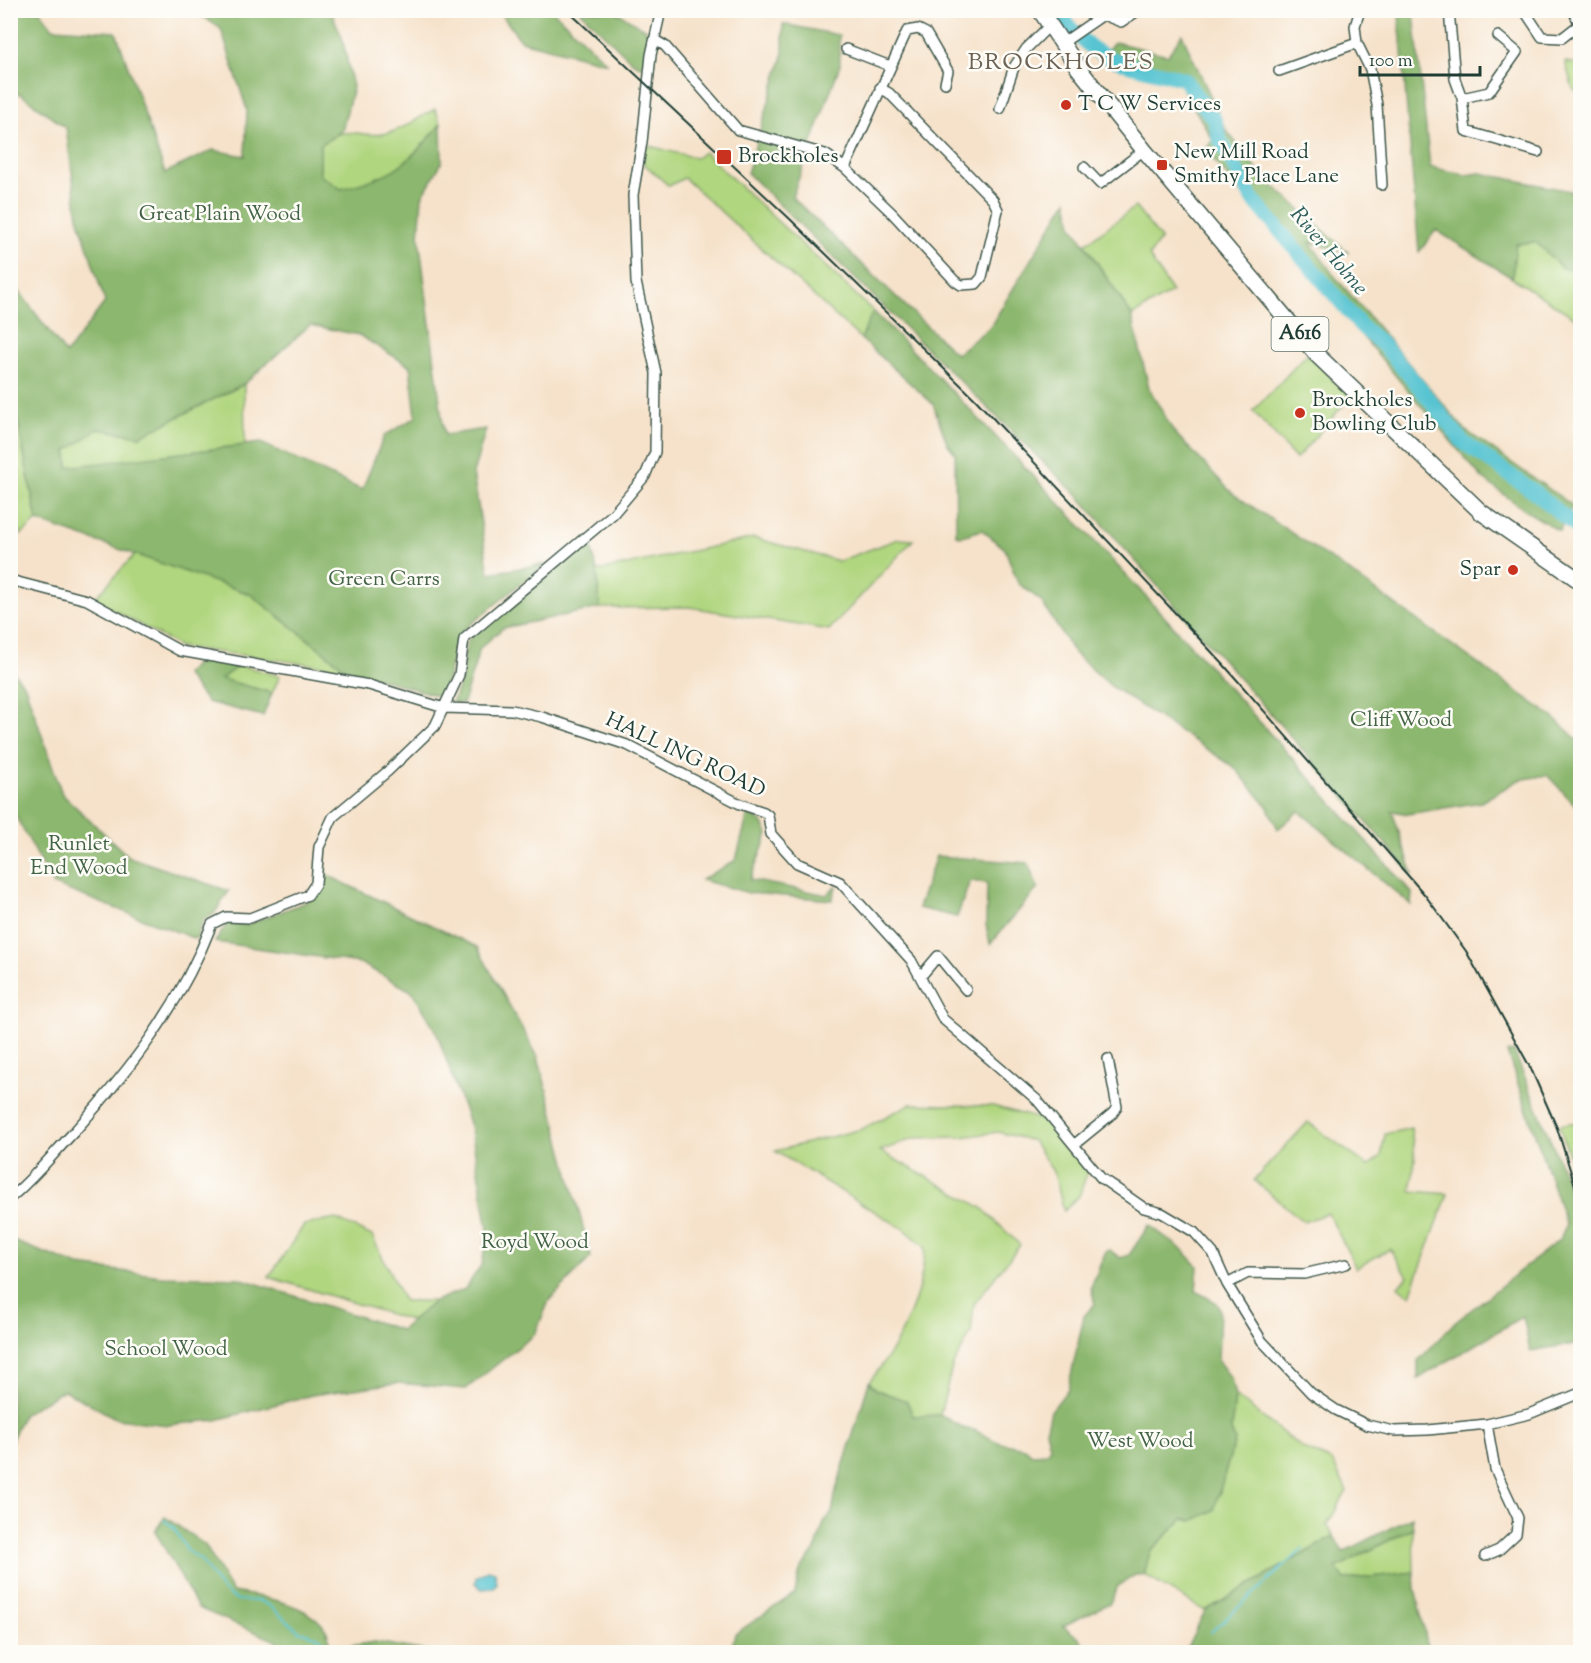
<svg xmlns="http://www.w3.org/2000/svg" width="1591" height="1663" viewBox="0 0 1591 1663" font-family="'Sorts Mill Goudy',serif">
<rect width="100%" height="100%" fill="#fdfcf7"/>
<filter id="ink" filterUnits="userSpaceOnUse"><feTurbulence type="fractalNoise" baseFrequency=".0167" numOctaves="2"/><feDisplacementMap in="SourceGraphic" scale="12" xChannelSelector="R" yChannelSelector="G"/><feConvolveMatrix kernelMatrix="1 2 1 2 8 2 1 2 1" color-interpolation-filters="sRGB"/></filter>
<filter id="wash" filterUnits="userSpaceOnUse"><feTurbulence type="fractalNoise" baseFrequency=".008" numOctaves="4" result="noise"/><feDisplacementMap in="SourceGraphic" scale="24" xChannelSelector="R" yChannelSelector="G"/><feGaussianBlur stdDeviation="1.35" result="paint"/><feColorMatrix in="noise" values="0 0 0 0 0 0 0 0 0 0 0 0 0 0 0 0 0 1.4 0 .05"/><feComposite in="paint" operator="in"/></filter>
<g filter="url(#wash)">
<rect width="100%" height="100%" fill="#f6e2ca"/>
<path fill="#b0d67f" stroke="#688a5a" stroke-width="1.5" d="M1565,62L1580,64V94L1573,89Z
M435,109L441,124C405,166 395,175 341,189L320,176V145C350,121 358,140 388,133C403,130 421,116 435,109Z
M646,145L696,158L704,152L873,311L861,339L684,178L669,186L643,163Z
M1135,207L1161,239L1149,256L1172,292L1132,316L1085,244Z
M1536,242L1562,268L1580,271V321L1512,278L1515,244Z
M1307,354L1351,396L1296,459L1253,411Z
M244,384L245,445L68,468L67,451L98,428L140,436Z
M10,385L37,521L21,535L11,511Z
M754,538L839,561L898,539L913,540L829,630L689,607L600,608L597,571Z
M136,553L250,594L346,669L180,647L94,599Z
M239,665L280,676L272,693L220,679Z
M910,1104L993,1106L1047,1121L1088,1171L1079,1196L1064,1211L1054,1173L1033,1141L998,1132L962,1137L915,1138L880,1151L981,1207L1020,1245L974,1304L971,1333L952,1367L940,1415C930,1415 921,1418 912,1416L906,1401L877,1390L869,1382C900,1345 923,1296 925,1247L907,1231L775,1151L862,1129Z
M1308,1122L1368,1166L1381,1156L1385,1134L1411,1128L1415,1158L1411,1191L1448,1194L1410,1295L1398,1286L1408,1277L1390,1249L1356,1268L1328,1213L1304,1222L1254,1180Z
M1576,1122L1580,1134V1189L1559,1125Z
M336,1219L372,1236L404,1301H435L412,1321L269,1277L304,1225Z
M1235,1396L1304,1449L1332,1461L1347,1491L1327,1525L1334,1536L1205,1611L1144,1575L1149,1552L1183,1519L1192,1521L1220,1494L1221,1483L1235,1440L1231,1430Z
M1413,1528L1414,1572L1345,1580L1335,1568Z"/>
<path fill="#8cb76e" stroke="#567a51" stroke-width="1.5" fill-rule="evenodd" d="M11,10L40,11L53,28L116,32L165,173L213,150L245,156L247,110L221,29L195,11H331L342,37L353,87L342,131L320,145V175L341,189C394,176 406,165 441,124L442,162L422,197L419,237L443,426L445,435L486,429L473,473L489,573L545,564L460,633L442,697L346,669L250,594L37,521L11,385V228L15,244L16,287L66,354L105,302L78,217L66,128L22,95L11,91ZM310,325L359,335L410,366L416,417L384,436L362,490L261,443L68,467L67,451L98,429L140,436L244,384Z
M499,11H553L607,63L521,41Z
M580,11H615L652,33L647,58L642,67L632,62Z
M1414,14L1430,167L1466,175L1480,173L1575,192L1580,173V271L1562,268L1536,242L1516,244L1512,278L1436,230L1419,252L1399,16Z
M783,24L839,35L840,65L792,197L956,354L990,327L1067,200L1072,225L1132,316L1149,388L1174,432L1232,493L1344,568L1553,717L1580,742V810L1547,775L1519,780L1481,802L1408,814L1392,811L1413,875L1078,496L747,173L783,56Z
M1182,34L1226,130L1261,175L1349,253L1310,242L1332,273L1465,430L1573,506L1559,531L1526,511L1482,478L1205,150L1213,140L1179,82L1103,54L1115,42L1168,55Z
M873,311C1060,498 1237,695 1412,893L1411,905L1299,811L1278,829L1267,806L1234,767L1112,687L1074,653L1041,601L1018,583L1005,549L982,530L962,536L956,535L955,453L947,443L933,404L861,339Z
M1580,539V568L1573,564L1575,542Z
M590,541L597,571L600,608L503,628L480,648L463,703H452L461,680L467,641Z
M202,659L239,665L221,679L272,693L263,716L207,702L185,674Z
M10,668L25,686L62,794L129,857L229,891L214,914L203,920L196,939L54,885L11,808Z
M748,814L762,822L768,834L750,880L827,895L837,884L832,900L749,893L701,880L736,860Z
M936,856L1028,863L1038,888L990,944L986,925L987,883L970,881L957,917L918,908Z
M325,874L477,947L538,1057L591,1257L549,1301L535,1334L466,1389L397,1383L312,1395L216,1420L168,1425L117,1419L64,1390L23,1414L11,1442V1240L79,1266L162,1276L239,1278L401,1330L435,1301L465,1289L482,1264L488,1230L471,1129L436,1031L413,992L360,963L215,942L228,922L246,925L306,902L315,893Z
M1514,1051L1567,1181L1580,1233V1343L1530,1351L1523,1316L1418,1379V1361L1452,1325L1560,1239L1566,1225L1507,1052Z
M1149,1225L1183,1250L1198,1266L1196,1291L1217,1303L1220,1309L1218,1361L1231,1378L1235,1396L1231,1430L1235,1440L1214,1510L1192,1521L1183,1519L1150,1552L1144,1575H1135L1118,1586L1110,1603L1063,1626L1080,1639L1087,1652H723L732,1645L735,1634L795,1593L800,1571L816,1548L824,1522L832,1513L836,1490L869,1382L877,1390L907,1401L913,1416L940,1415L966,1429L974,1430L1000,1443L1025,1448L1032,1454L1047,1453L1050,1446L1046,1431L1051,1411L1068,1389L1084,1316L1095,1304L1091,1287L1106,1251L1110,1250L1120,1258L1129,1255Z
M165,1517L205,1545L232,1592C264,1597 333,1606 330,1649L375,1642L432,1652H278L276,1641L198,1608L155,1531Z
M1412,1517L1413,1528L1336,1568L1345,1580L1414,1572L1415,1588L1429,1652H1185L1205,1611L1334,1536L1343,1552Z"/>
<path fill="#59c4d2" stroke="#3c8083" stroke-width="1.5" d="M488,1570L495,1572L497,1583L493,1588L482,1589L475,1583L476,1577Z"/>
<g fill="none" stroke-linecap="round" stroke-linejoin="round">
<path stroke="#59c4d2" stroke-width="2" d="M164,1520L174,1528L187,1550L201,1560L220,1588L230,1596L238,1600L260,1601L270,1606L299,1631L319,1637C328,1653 364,1646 381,1652
M1211,1632L1304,1548"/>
<path stroke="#59c4d2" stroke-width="15" d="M1057,10C1095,66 1125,62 1184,79L1215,121L1220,140L1251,197L1361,326L1383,345L1415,382L1463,442L1537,494L1580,530"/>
</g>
</g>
<g filter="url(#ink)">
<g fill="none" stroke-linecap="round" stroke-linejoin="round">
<g stroke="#3f564a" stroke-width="12">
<path id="street" d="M1360,10L1355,26L1357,43L1370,69L1377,105L1382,185
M1449,10L1455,79L1462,98L1466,131L1538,152
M1524,10L1542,37L1562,38L1580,24
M655,40L665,46L738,130L825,154L845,168L892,213L955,281L961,285L976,284L982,277L998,210L993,200L889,93L880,88
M1061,44L1103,15L1121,22L1139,10
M846,49L890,66
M1279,71L1357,43
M1462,98L1489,92L1517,52L1498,36
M1000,109L1014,67L1026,49L1049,26
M1084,167L1100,184L1144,150
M845,168L907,31L918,29L926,33L948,71L945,83
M10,580L87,600L180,651L369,685L444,708L512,710L542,717L627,745L740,804L764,812L768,815L771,834L797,863L840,882L911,960L943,1019L1037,1100L1101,1178L1144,1208L1162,1213L1194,1232L1213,1253L1227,1284L1262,1341L1311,1393L1336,1410L1367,1425L1394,1431L1428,1430L1487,1424L1529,1414L1580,1393
M921,976L938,956L966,990
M1075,1144L1113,1113L1117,1107L1108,1059
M10,1198C34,1178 53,1154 74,1132C132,1067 180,1006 212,924L226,917L250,918L308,895L316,883L319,847L333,817L388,771L435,726L459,675L464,639L613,514L645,476L655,452L656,373L636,282L633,195L642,142L651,55L661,10
M1227,1284L1248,1273L1304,1274L1346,1264
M1485,1556L1499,1550L1516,1534L1518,1518L1495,1469L1487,1424"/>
</g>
<g stroke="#3f564a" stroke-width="18">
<path id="primary" d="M1040,10L1079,69L1144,150L1317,355L1481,512L1580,581
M1576,10L1580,18"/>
</g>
<use href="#street" stroke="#fff" stroke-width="9"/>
<use href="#primary" stroke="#fff" stroke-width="15"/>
<path stroke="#1f3d34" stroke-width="2" d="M567,10L790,219L974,398L1223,664L1425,895L1466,951L1531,1069L1557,1128L1580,1201"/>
</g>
</g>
<g fill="#c8321e" stroke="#fdfcf7" stroke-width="2">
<circle cx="1066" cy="105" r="6"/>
<rect x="716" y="149" width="16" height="16" rx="3"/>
<rect x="1156" y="159" width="12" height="12" rx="3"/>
<circle cx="1300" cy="413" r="6"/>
<circle cx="1513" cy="570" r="6"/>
</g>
<g text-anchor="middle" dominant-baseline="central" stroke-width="5" stroke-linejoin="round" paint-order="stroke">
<rect fill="#fdfcf7" stroke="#62766e" stroke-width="1.5" x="1271.5" y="317" width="57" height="34" rx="4.5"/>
<g font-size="20" font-weight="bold" fill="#1f3d34">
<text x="1300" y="334">A616</text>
</g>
<g font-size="21" fill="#1f3d34" stroke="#fdfcf7" text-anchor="start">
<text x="1078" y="105">T C W Services</text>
<text x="1174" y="153">New Mill Road<tspan x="1174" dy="24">Smithy Place Lane</tspan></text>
<text x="738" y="157">Brockholes</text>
<text x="1312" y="401">Brockholes<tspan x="1312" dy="24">Bowling Club</tspan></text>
<text x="1501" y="570" text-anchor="end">Spar</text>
</g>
<g font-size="21" fill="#436347" stroke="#fdfcf7">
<text x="220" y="215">Great Plain Wood</text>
<text x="384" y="580">Green Carrs</text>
<text x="1401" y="721">Cliff Wood</text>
<text x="79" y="845">Runlet<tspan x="79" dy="24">End Wood</tspan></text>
<text x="535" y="1243">Royd Wood</text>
<text x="166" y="1350">School Wood</text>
<text x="1140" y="1442">West Wood</text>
</g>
<g font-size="21" fill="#1f3d34" stroke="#fdfcf7">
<text transform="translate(685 756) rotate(25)">HALL ING ROAD</text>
</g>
<g font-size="22" font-style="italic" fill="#2e5f5c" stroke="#fdfcf7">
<text transform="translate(1328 252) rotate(50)">River Holme</text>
</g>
<g font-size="24" letter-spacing="1.5" fill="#6d6355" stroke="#fdfcf7">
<text x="1061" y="63">BROCKHOLES</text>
</g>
</g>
<rect width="1591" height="1663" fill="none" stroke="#fdfcf7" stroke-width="36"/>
<path d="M1360 66v9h120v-9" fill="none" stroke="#1f3d34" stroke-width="3"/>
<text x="1369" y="66" font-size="18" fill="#1f3d34" stroke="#fdfcf7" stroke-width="4.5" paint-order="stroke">100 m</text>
</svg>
